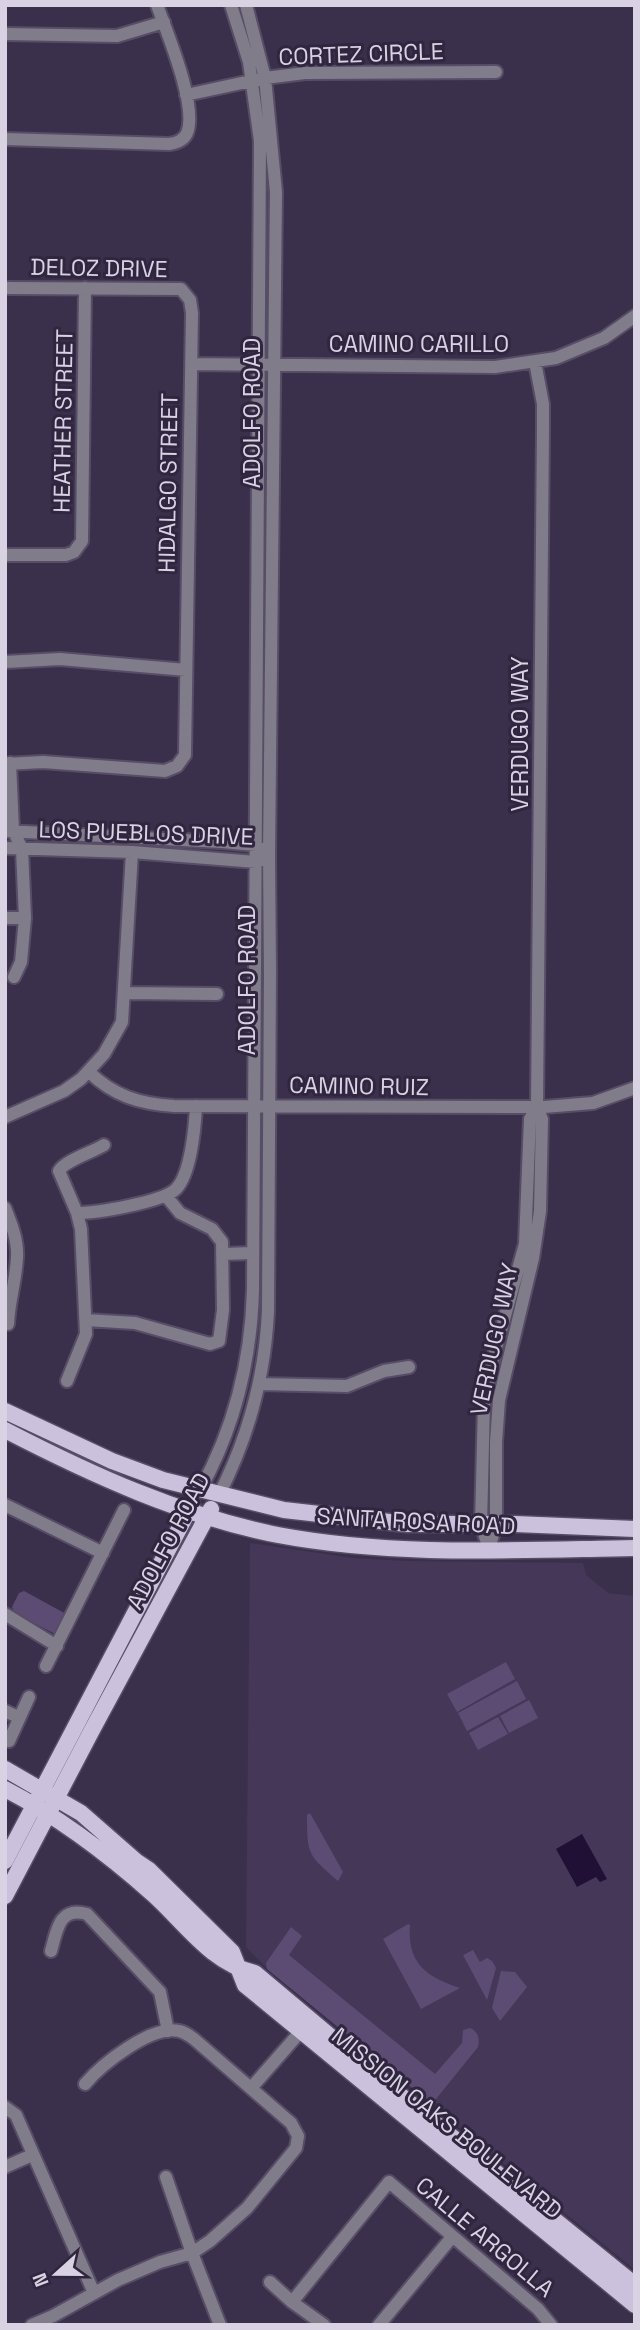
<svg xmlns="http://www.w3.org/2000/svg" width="640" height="2330" viewBox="0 0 640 2330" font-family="'Space Grotesk',sans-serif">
<rect width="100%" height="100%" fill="#3b304b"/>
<path fill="#443758" d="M250,1543L352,1558L406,1561L583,1563L586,1575L608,1593L635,1596V2270L439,2111L267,1968L246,1947Z"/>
<path fill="#5c4c74" d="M24,1591L68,1615L57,1635L15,1613L12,1607L19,1593Z
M506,1662L515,1679L457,1712L447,1694Z
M517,1681L526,1699L467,1731L458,1713Z
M529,1700L538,1718L509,1733L500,1716Z
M498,1717L508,1734L478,1750L469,1733Z
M310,1813L343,1872L338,1881C308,1855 307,1855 307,1815Z
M408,1924L410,1925C407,1963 426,1977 460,1988L421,2009L383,1939Z
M291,1927L302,1936L289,1955L435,2074L462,2043L463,2030L470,2028C478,2031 480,2039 478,2047L432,2104L267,1969L266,1963Z
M473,1950L480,1962L487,1958L492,1961L496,1968L487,2000L463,1955Z
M501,1971L515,1972L527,1987L500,2021L492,2008Z"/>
<path fill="#211036" d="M582,1834L607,1879L600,1882L596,1877L577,1887L556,1849Z"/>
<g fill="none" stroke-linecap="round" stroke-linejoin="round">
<g stroke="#574d66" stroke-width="16">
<path id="minor" d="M5,34L117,36L164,22
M186,95L265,78L305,73L496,72
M5,139L169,144C177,143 184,140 187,133C198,106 167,33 157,5
M5,288L181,289L190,300L192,313L185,755L177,766L165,771L43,762L5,764
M191,364L495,367L556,358L604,338L635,316
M5,555H66L74,552L82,541L85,288
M5,662L60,659L186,670
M10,763L13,830L22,849L25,918L21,962L14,977
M5,831L222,842L256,845L262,850
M5,848L132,852L256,862L262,859
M5,918H25
M125,993L217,994
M89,1072C114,1096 140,1104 174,1106L544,1107L593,1103L635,1088
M5,1117L64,1091L81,1079L104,1054L122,1022L132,852
M5,1208C11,1223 18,1240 17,1257C16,1280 9,1301 8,1324
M77,1213C97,1213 163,1202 176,1189C191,1174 195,1126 196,1106
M223,1254L252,1253
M86,1320L135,1323L210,1344L219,1341L223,1310L222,1242L212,1229L180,1213L166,1196
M67,1381L86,1334L81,1229L77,1213L59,1171C64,1161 93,1152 104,1145
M260,1384L347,1386L384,1371L409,1367
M200,1490C235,1427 251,1362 253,1290L260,141L249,62L231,5
M219,1495C249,1436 265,1377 268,1311L270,972L269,856L276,192L265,78L246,5
M5,1505L103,1553
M489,1549L496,1524V1442L499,1400L533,1258L540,1211L542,1119L537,1107L543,428V404L535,362
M489,1549L481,1524L484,1404L491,1366L525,1244L530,1119L537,1107
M5,1614L57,1646
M46,1666L124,1510
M5,1711L18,1717
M9,1741L29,1697
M51,1951C57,1930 59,1906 87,1914L160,1992L168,2031
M252,2087L301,2031
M5,2107L16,2115L94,2293
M5,2167L32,2155
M166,2177L192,2253L220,2325
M270,2282L292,2302L324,2325
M292,2302L389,2182L538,2309L551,2325
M32,2325L53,2316L118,2280L160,2262L192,2253L210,2241L247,2208L296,2148L298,2136L291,2123L194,2039C190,2036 185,2032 179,2031C151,2025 102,2064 85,2084
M379,2325L452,2237"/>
</g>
<g stroke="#574d66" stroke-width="19">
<path id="major" d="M5,1411L112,1461L163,1480L284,1510L407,1524H515L635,1529
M5,1430C92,1475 182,1516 278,1535C395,1557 516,1550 635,1548
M5,1769L81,1813L137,1862L149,1870L232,1952L245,1985L635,2305
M5,1789C59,1817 109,1855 154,1895C185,1923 212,1964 255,1973L394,2090L635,2285
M5,1861L192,1504
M5,1896L92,1730L211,1509"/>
</g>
<use href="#minor" stroke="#817c8a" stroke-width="12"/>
<use href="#major" stroke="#ccc1dd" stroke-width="16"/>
</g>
<g text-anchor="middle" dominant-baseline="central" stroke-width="6" stroke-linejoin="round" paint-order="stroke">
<g font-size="23" fill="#d8d2e3" stroke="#302640">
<text transform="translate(361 54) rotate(-2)">CORTEZ CIRCLE</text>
<text transform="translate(99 268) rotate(1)">DELOZ DRIVE</text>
<text x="419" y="344">CAMINO CARILLO</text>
<text transform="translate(252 413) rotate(-90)">ADOLFO ROAD</text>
<text transform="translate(63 421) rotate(-89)">HEATHER STREET</text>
<text transform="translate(168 483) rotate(-89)">HIDALGO STREET</text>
<text transform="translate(520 734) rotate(-90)">VERDUGO WAY</text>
<text transform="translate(146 833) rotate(2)">LOS PUEBLOS DRIVE</text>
<text transform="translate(247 980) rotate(-90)">ADOLFO ROAD</text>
<text transform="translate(359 1086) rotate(1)">CAMINO RUIZ</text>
<text transform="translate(494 1339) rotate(-78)">VERDUGO WAY</text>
<text transform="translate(416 1521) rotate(3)">SANTA ROSA ROAD</text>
<text transform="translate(168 1541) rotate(-62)">ADOLFO ROAD</text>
<text transform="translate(447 2123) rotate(39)">MISSION OAKS BOULEVARD</text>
<text transform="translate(485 2237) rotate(40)">CALLE ARGOLLA</text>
</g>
</g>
<rect width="640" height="2330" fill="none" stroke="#d8d2e3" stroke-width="14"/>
<g transform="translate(56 2274) rotate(249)" stroke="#302640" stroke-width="5" paint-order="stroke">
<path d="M0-5L12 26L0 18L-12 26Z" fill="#d8d2e3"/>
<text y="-10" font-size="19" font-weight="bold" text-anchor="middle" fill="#d8d2e3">N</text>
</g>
</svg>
